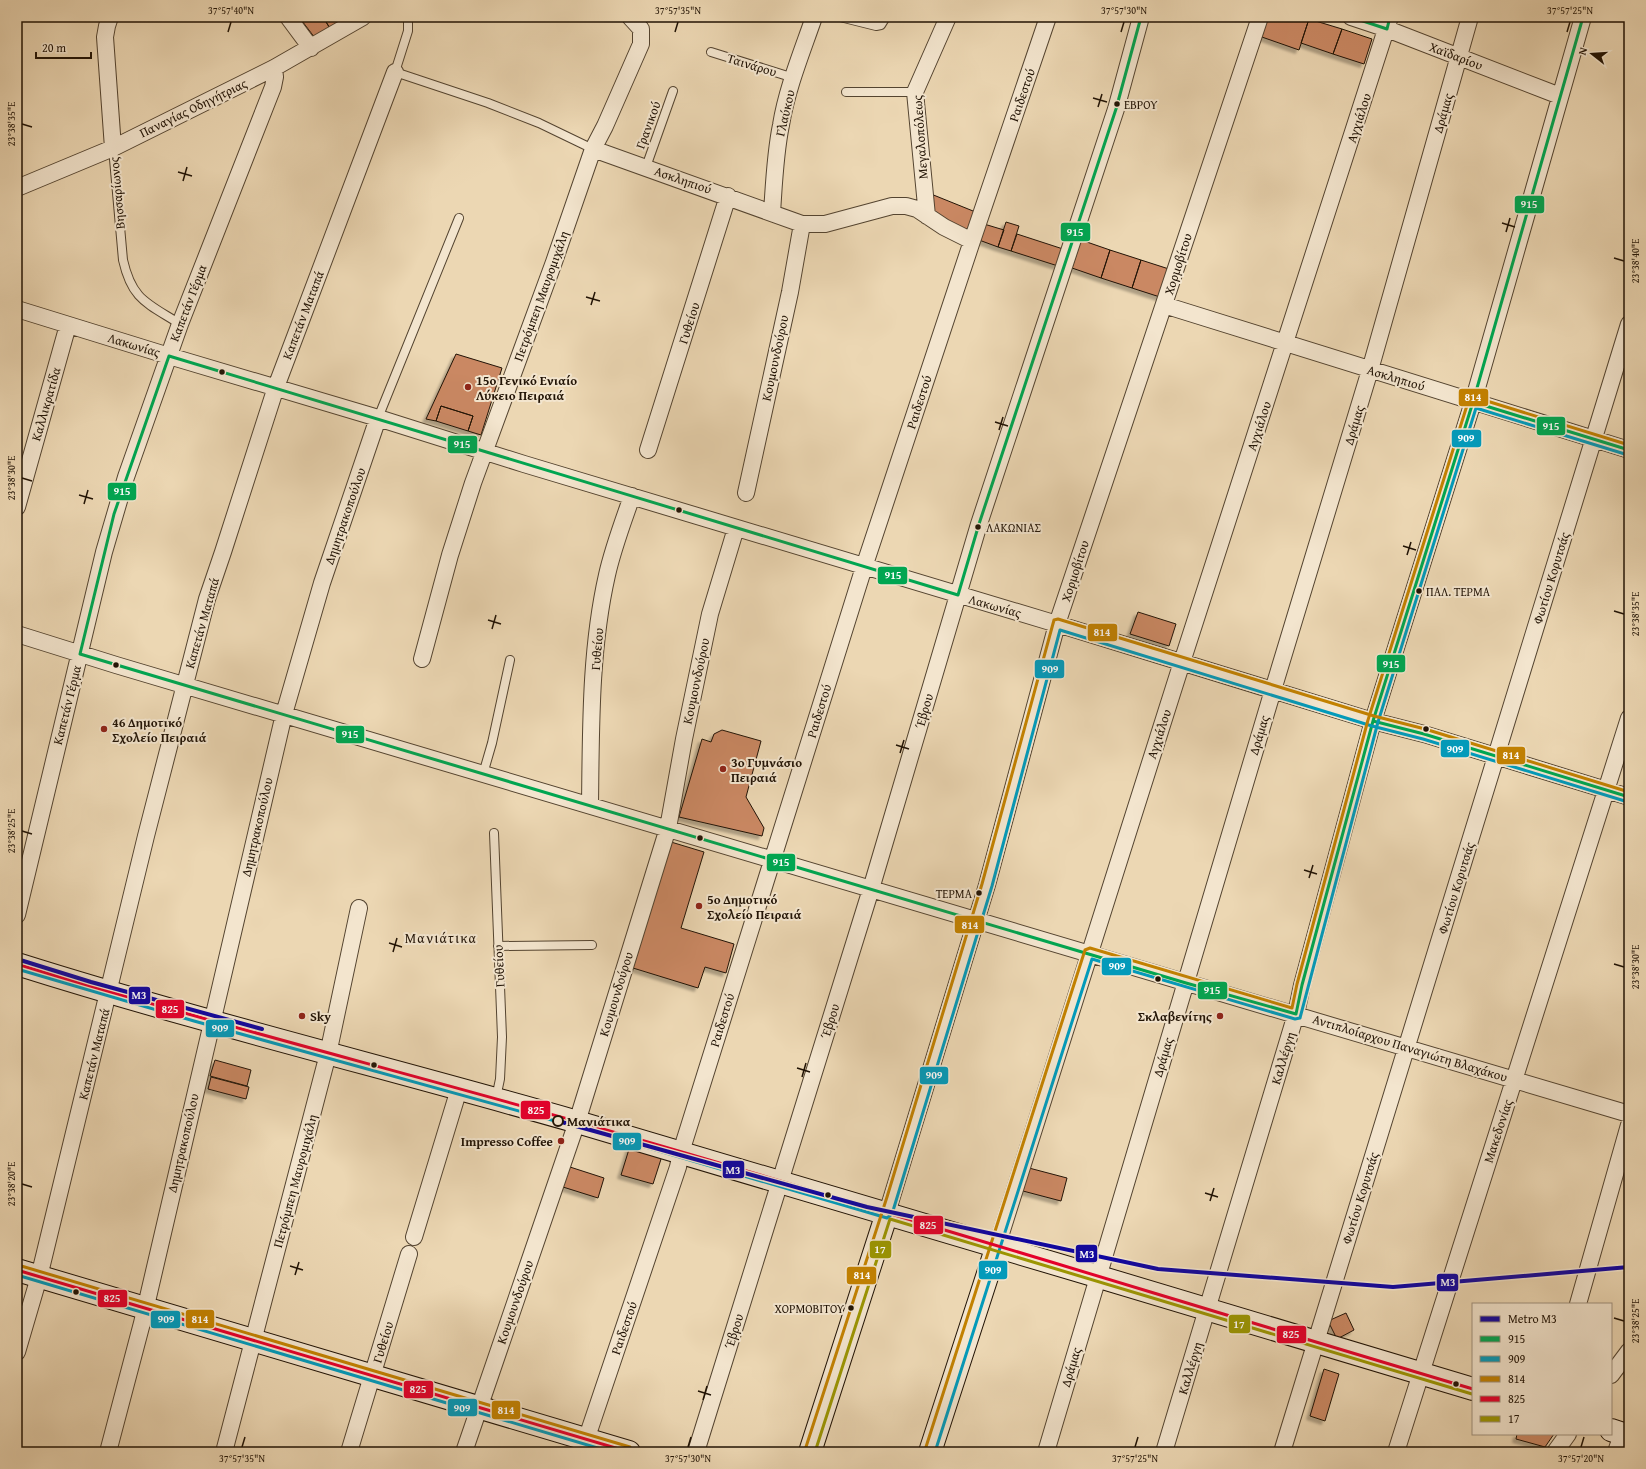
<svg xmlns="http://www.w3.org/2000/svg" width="1646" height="1469" viewBox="0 0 1646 1469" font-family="'Gentium Book Plus',serif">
<defs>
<filter id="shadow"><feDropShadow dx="-3.5" dy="3.5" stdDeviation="1" flood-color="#0004"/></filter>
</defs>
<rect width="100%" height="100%" fill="#ecd7b3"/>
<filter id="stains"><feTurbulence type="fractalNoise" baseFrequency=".005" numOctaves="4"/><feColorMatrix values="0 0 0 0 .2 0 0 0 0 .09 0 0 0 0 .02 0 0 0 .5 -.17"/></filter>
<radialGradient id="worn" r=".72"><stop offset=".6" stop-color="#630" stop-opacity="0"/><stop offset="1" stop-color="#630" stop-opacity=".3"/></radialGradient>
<path fill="#ca8864" stroke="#211305" filter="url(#shadow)" d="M299,17H323L331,30L315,38Z
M323,17H352L331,30Z
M1265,17H1303L1309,19L1299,50L1259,36Z
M1309,19L1342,29L1333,54L1301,43Z
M1342,29L1372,39L1364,64L1333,54Z
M931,194L978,213L970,234L934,216Z
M1006,222L1019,226L1011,251L998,247Z
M984,224L1004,230L998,247L979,240Z
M1017,234L1063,249L1058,266L1011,251Z
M1081,240L1110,250L1101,278L1072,268Z
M1110,250L1141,260L1132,288L1101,278Z
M1141,260L1172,270L1163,298L1132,288Z
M456,354L502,368L481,435L468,431L473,416L441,406L436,421L426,419Z
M441,406L473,416L468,431L436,421Z
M1138,612L1176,624L1169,646L1130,634Z
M722,730L761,741L746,797L764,828L762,836L679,817L702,739L711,742L714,734Z
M671,842L704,852L681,928L734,944L726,973L705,967L698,988L633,968Z
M215,1060L251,1070L247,1086L210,1076Z
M211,1077L249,1087L246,1099L208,1089Z
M630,1146L662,1156L653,1184L621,1175Z
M570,1167L604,1178L598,1198L563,1187Z
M1029,1168L1067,1178L1061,1201L1023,1191Z
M1346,1313L1354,1330L1337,1339L1328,1321Z
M1324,1369L1339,1374L1325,1421L1310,1416Z
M1517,1434H1554L1545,1447L1516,1439Z"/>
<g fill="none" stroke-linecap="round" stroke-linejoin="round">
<g stroke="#544430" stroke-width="10">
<path id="lane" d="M408,17V31L395,72L488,103L539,123L593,149
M840,17L876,26L881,25L886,17
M711,52L794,78
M846,92H915
M113,148L123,260C132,300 147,303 180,324
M646,167L673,91
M378,418L459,218
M483,774L492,743L510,660
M494,833L502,1037L500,1079L496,1098
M498,946L592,945"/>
</g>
<g stroke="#544430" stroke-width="18">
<path id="street" d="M110,17L107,26L105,37L113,148
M288,17L311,48
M1351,17L1387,29L1560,96
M593,149L802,224H825L892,206H906L917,209L944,227L972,241
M17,188L113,148L274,68L363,17
M772,213C774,184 775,154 781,125C787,88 802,52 814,17
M927,216L915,92L948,17
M1164,305L1629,450
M17,309L169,356L378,418L524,464L1057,624L1373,721L1424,734L1629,797
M648,450L728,196
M746,493L790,292L802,224
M17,507L68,325
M17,634L116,665L1629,1114
M422,659L450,555L473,483L554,262L593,149L605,126L641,44V29L630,17
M590,805C591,728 590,650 607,575C613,548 623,522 632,496
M17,915L104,552L126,477L180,324L273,87L275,77L274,68
M887,1213L987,885L1057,624L1260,17
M414,1237L459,1089
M997,1246L1182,662L1390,17
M1578,1304L1629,1125
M17,1352L39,1277L146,836L207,599L223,552L276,387L395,72
M1611,1375L1629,1351
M108,1452L142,1323L284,714L322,583L378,418
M224,1452L328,1054L359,908
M349,1452L409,1254
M464,1452L577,1122L668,828L684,739L710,614L736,528
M582,1452L678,1167L681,1152L864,567L972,241L1048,17
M696,1452L871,889L979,524L1116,109L1141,17
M1046,1452L1273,690L1370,370L1470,17
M1164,1452L1296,1014L1302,985L1373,721L1473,402L1583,17
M1282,1452L1629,324
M1396,1452L1629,718
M1555,1452L1568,1434
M1616,1452L1622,1434"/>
</g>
<g stroke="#211305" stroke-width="24">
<path id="secondary" d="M17,964C201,1022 389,1068 574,1121C875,1208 1173,1300 1473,1389
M17,1270L629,1452
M1611,1430L1629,1436
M810,1452L887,1213
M930,1452L997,1246"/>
</g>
<use href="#lane" stroke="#f3e5ce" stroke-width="8"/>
<use href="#street" stroke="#f3e5ce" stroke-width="16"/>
<use href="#secondary" stroke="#f3e5ce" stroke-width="22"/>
<g stroke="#f3e5ce" stroke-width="6">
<path id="bus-1" d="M1141,17L1116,109L979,524L958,595C695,516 432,434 169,356L114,514L80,654L1186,983L1296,1014L1302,985L1373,721L1473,402L1583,17
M1351,17L1387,29L1390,17
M1473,402L1629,450
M1373,721L1424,734L1629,797"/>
</g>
<g stroke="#f3e5ce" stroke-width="6">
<path id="bus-2" d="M17,969L194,1021L591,1131L887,1218L892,1214L992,886L1060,630L1372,726L1423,739L1628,802
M17,1275L611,1452
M935,1452L1092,959L1295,1019L1300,1018L1378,722L1476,408L1628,455"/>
</g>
<g stroke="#f3e5ce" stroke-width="6">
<path id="bus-3" d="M18,1265L630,1447
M805,1450L887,1197L982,884L1054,620L1058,619L1374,716L1425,729L1629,792
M925,1450L1085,950L1090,948L1292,1008L1297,984L1368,720L1469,399L1474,397L1629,445"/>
</g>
<g stroke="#f3e5ce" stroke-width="6">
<path id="bus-4" d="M17,964C202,1021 389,1068 575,1121C875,1207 1174,1300 1473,1389
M17,1270L629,1452"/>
</g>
<g stroke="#f3e5ce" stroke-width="6">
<path id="bus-5" d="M815,1452L890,1219L1472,1394"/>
</g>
<use href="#bus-1" stroke="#00a651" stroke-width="3"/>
<use href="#bus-2" stroke="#039aba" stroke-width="3"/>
<use href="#bus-3" stroke="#c28101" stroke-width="3"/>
<use href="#bus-4" stroke="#e4002b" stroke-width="3"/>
<use href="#bus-5" stroke="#9b9502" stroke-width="3"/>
<g stroke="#f3e5ce" stroke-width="7">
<path id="metro-1" d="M17,959L91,982L262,1029
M558,1121L867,1207L1158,1269L1393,1287L1629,1267"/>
</g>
<use href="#metro-1" stroke="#10069f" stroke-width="4"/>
</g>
<path fill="none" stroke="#211305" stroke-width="1.5" d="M228,32L231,22M675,32L678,22M1121,32L1124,22M1567,32L1570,22M1093,98L1107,102M1098,107L1102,94M22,124L32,127M178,172L192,176M183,181L187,167M1502,223L1515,227M1506,232L1510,218M1614,258L1624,261M586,297L600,301M591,305L595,292M995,422L1008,426M999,430L1003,417M22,478L32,481M79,495L93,499M84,504L88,490M1403,546L1416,550M1407,555L1411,542M1614,611L1624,614M488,620L501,624M492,629L496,615M896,745L909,749M900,753L904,740M22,831L32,834M1304,870L1317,874M1309,878L1313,865M389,943L402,947M393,952L397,938M1614,964L1624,967M797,1068L810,1072M802,1077L806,1063M22,1184L32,1187M1205,1193L1218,1197M1210,1201L1214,1188M290,1266L303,1270M295,1275L299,1262M1614,1318L1624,1321M698,1391L711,1395M703,1400L707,1386M242,1447L245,1437M688,1447L691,1437M1135,1447L1138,1437M1581,1447L1584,1437"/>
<g fill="#211305" stroke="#f3e5ce" stroke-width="1.5">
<circle cx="1117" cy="104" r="3.5"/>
<circle cx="222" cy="372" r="3.5"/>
<circle cx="679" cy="510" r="3.5"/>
<circle cx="978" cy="527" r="3.5"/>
<circle cx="1419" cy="591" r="3.5"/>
<circle cx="116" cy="665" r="3.5"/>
<circle cx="1426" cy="729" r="3.5"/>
<circle cx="700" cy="838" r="3.5"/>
<circle cx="979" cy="893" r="3.5"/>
<circle cx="1158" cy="979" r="3.5"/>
<circle cx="374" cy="1065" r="3.5"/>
<circle cx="828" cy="1195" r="3.5"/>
<circle cx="76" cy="1292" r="3.5"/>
<circle cx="851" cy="1308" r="3.5"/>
<circle cx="1456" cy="1384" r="3.5"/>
</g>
<g fill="#8f2418" stroke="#f3e5ce" stroke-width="1.5">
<circle cx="468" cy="387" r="4"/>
<circle cx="104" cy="729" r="4"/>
<circle cx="723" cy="769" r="4"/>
<circle cx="699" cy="906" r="4"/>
<circle cx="302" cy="1016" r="4"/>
<circle cx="1220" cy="1016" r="4"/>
<circle cx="561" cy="1141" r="4"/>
</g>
<circle fill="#f3e5ce" stroke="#211305" stroke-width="2" cx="558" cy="1121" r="5"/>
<g text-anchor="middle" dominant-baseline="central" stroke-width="4" stroke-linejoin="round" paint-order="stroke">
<g font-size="12" fill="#211305" stroke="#f3e5ce" text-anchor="start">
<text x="1124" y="104">ΕΒΡΟΥ</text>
<text x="986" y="527">ΛΑΚΩΝΙΑΣ</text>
<text x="1426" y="591">ΠΑΛ. ΤΕΡΜΑ</text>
<text x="972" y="893" text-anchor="end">ΤΕΡΜΑ</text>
<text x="844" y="1308" text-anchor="end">ΧΟΡΜΟΒΙΤΟΥ</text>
</g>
<g font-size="13" fill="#211305" stroke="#f3e5ce">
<text transform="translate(1456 56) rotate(21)">Χαϊδαρίου</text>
<text transform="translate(752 65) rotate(17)">Ταινάρου</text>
<text transform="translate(1022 95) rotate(-71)">Ραιδεστού</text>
<text transform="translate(193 108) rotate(-26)">Παναγίας Οδηγήτριας</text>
<text transform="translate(785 113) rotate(-77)">Γλαύκου</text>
<text transform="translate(1443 113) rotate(-74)">Δράμας</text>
<text transform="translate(1359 118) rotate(-72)">Αγχιάλου</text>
<text transform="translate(648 125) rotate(-70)">Γρανικού</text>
<text transform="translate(920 137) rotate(-94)">Μεγαλοπόλεως</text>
<text transform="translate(683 180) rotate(19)">Ασκληπιού</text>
<text transform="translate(117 193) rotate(-95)">Βησσαρίωνος</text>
<text transform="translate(1178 264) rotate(-72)">Χορμοβίτου</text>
<text transform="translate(541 296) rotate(-70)">Πετρόμπεη Μαυρομιχάλη</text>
<text transform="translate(188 303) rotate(-69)">Καπετάν Γέρμα</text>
<text transform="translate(303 315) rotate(-69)">Καπετάν Ματαπά</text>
<text transform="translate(689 323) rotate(-72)">Γυθείου</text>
<text transform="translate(134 345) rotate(17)">Λακωνίας</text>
<text transform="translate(775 358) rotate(-78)">Κουμουνδούρου</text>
<text transform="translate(1396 378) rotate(17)">Ασκληπιού</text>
<text transform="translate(919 402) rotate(-72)">Ραιδεστού</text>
<text transform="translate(46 404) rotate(-74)">Καλλικρατίδα</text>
<text transform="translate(1354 425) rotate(-73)">Δράμας</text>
<text transform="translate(1259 426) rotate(-72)">Αγχιάλου</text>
<text transform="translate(345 516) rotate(-71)">Δημητρακοπούλου</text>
<text transform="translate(1075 571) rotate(-72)">Χορμοβίτου</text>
<text transform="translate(1551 578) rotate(-73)">Φωτίου Κορυτσάς</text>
<text transform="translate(995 606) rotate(16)">Λακωνίας</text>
<text transform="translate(202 623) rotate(-74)">Καπετάν Ματαπά</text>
<text transform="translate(597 649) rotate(-85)">Γυθείου</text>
<text transform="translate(696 681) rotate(-78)">Κουμουνδούρου</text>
<text transform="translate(67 705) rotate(-76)">Καπετάν Γέρμα</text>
<text transform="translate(819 711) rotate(-73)">Ραιδεστού</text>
<text transform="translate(924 711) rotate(-74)">Έβρου</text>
<text transform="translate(1159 734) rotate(-72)">Αγχιάλου</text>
<text transform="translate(1259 735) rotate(-73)">Δράμας</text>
<text transform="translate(257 827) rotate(-77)">Δημητρακοπούλου</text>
<text transform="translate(1456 888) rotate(-73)">Φωτίου Κορυτσάς</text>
<text transform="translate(499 966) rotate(-93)">Γυθείου</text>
<text transform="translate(616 994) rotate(-73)">Κουμουνδούρου</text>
<text transform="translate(722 1020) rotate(-73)">Ραιδεστού</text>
<text transform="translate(830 1021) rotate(-73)">Έβρου</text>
<text transform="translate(1410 1048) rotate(17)">Αντιπλοίαρχου Παναγιώτη Βλαχάκου</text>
<text transform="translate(94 1054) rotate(-76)">Καπετάν Ματαπά</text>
<text transform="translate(1163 1057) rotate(-73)">Δράμας</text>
<text transform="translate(1283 1058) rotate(-73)">Καλλέργη</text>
<text transform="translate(1498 1131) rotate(-72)">Μακεδονίας</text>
<text transform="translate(183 1143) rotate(-77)">Δημητρακοπούλου</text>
<text transform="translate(295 1181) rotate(-75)">Πετρόμπεη Μαυρομιχάλη</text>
<text transform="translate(1360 1198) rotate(-73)">Φωτίου Κορυτσάς</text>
<text transform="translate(515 1302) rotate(-71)">Κουμουνδούρου</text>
<text transform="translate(624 1328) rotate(-71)">Ραιδεστού</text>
<text transform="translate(734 1331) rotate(-73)">Έβρου</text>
<text transform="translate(383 1342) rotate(-73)">Γυθείου</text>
<text transform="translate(1071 1367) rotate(-73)">Δράμας</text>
<text transform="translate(1190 1368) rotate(-73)">Καλλέργη</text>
</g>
<g font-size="13" font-weight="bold" fill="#211305" stroke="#f3e5ce" text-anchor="start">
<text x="476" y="380">15ο Γενικό Ενιαίο<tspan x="476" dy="15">Λύκειο Πειραιά</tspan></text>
<text x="112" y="722">46 Δημοτικό<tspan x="112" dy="15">Σχολείο Πειραιά</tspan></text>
<text x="731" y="762">3ο Γυμνάσιο<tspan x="731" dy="15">Πειραιά</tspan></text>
<text x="707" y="899">5ο Δημοτικό<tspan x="707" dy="15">Σχολείο Πειραιά</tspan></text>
<text x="310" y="1016">Sky</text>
<text x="1212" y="1016" text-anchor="end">Σκλαβενίτης</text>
<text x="553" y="1141" text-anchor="end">Impresso Coffee</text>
</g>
<g font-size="13" font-weight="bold" fill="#211305" stroke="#f3e5ce" text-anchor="start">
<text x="567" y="1121">Μανιάτικα</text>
</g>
<g font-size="14" letter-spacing="1" fill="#211305" stroke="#f3e5ce">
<text x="441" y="938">Μανιάτικα</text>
</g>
</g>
<g stroke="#f3e5ce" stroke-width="1.5">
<rect x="1514" y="195" width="31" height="19" rx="4" fill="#00a651"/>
<rect x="1060" y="222" width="31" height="20" rx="4" fill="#00a651"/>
<rect x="1458" y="388" width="31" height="19" rx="4" fill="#c28101"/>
<rect x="1536" y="416" width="30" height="20" rx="4" fill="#00a651"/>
<rect x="1451" y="429" width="31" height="19" rx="4" fill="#039aba"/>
<rect x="447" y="435" width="31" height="19" rx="4" fill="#00a651"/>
<rect x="107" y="482" width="30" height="19" rx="4" fill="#00a651"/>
<rect x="877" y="566" width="31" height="19" rx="4" fill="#00a651"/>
<rect x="1087" y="623" width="31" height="19" rx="4" fill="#c28101"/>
<rect x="1376" y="654" width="30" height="19" rx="4" fill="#00a651"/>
<rect x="1034" y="659" width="31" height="20" rx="4" fill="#039aba"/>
<rect x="335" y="725" width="30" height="19" rx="4" fill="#00a651"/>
<rect x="1440" y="739" width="30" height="19" rx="4" fill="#039aba"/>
<rect x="1496" y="746" width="30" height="19" rx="4" fill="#c28101"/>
<rect x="766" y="853" width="30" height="19" rx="4" fill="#00a651"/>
<rect x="954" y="915" width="31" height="19" rx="4" fill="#c28101"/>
<rect x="1101" y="957" width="31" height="19" rx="4" fill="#039aba"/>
<rect x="1197" y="981" width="31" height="19" rx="4" fill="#00a651"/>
<rect x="128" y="986" width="23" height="19" rx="4" fill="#10069f"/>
<rect x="155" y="999" width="30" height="20" rx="4" fill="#e4002b"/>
<rect x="205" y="1019" width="30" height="19" rx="4" fill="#039aba"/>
<rect x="919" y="1066" width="30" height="19" rx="4" fill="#039aba"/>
<rect x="520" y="1100" width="31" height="20" rx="4" fill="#e4002b"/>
<rect x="612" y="1132" width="30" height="19" rx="4" fill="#039aba"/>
<rect x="722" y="1160" width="23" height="19" rx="4" fill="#10069f"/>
<rect x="913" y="1215" width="31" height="20" rx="4" fill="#e4002b"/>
<rect x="869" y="1240" width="23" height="19" rx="4" fill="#9b9502"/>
<rect x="1075" y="1244" width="23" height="19" rx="4" fill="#10069f"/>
<rect x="978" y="1260" width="30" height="20" rx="4" fill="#039aba"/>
<rect x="846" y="1266" width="31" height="19" rx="4" fill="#c28101"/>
<rect x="1436" y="1273" width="23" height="19" rx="4" fill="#10069f"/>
<rect x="97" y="1289" width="31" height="19" rx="4" fill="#e4002b"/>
<rect x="185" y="1309" width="30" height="20" rx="4" fill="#c28101"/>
<rect x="150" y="1310" width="31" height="19" rx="4" fill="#039aba"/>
<rect x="1228" y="1314" width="23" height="20" rx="4" fill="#9b9502"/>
<rect x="1276" y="1325" width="31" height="19" rx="4" fill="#e4002b"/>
<rect x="403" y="1380" width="31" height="19" rx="4" fill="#e4002b"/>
<rect x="447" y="1398" width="31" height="19" rx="4" fill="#039aba"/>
<rect x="491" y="1400" width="30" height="20" rx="4" fill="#c28101"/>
</g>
<g font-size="11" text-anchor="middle" font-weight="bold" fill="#fff">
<text x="1529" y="208">915</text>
<text x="1075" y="236">915</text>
<text x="1473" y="401">814</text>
<text x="1551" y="430">915</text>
<text x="1466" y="442">909</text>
<text x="462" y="448">915</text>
<text x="122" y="495">915</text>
<text x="893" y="579">915</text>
<text x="1102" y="636">814</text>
<text x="1391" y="668">915</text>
<text x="1050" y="673">909</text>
<text x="350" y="738">915</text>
<text x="1455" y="753">909</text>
<text x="1511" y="759">814</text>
<text x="781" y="866">915</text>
<text x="970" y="929">814</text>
<text x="1117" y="970">909</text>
<text x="1212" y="994">915</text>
<text x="139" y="999">Μ3</text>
<text x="170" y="1013">825</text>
<text x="220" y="1032">909</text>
<text x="934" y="1079">909</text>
<text x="536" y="1114">825</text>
<text x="627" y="1145">909</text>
<text x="733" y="1174">Μ3</text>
<text x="928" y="1229">825</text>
<text x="880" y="1253">17</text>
<text x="1087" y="1258">Μ3</text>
<text x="993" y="1274">909</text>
<text x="862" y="1279">814</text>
<text x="1448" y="1286">Μ3</text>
<text x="112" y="1302">825</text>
<text x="200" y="1323">814</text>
<text x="166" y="1323">909</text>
<text x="1239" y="1328">17</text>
<text x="1291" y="1338">825</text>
<text x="418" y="1393">825</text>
<text x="462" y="1412">909</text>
<text x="506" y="1414">814</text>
</g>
<rect width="1646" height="1469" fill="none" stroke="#ecd7b3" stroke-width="44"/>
<rect x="1472" y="1303" width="140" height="132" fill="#f3e5ce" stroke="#9f917e"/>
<rect x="1480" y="1316" width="20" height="6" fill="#10069f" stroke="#9f917e"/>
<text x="1508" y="1323" font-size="12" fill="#211305">Metro Μ3</text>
<rect x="1480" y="1336" width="20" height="6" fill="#00a651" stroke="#9f917e"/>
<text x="1508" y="1343" font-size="12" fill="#211305">915</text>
<rect x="1480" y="1356" width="20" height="6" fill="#039aba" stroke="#9f917e"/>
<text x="1508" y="1363" font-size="12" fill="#211305">909</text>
<rect x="1480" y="1376" width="20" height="6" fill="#c28101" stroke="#9f917e"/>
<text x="1508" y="1383" font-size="12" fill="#211305">814</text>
<rect x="1480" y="1396" width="20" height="6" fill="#e4002b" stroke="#9f917e"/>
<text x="1508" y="1403" font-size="12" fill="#211305">825</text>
<rect x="1480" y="1416" width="20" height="6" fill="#9b9502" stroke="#9f917e"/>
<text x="1508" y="1423" font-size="12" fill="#211305">17</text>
<g transform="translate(1592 54) rotate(287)" stroke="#f3e5ce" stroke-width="3" paint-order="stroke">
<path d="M0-3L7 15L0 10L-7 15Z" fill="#211305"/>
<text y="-6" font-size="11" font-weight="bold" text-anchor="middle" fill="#211305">N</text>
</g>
<path d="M36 52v6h55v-6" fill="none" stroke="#211305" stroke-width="2"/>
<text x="42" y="52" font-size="12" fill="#211305" stroke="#f3e5ce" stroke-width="3" paint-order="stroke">20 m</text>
<rect x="22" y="22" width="1602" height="1425" fill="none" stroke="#211305" stroke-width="1.5"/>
<g font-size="10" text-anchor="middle" fill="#211305">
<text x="231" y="14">37°57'40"N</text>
<text x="678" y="14">37°57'35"N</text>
<text x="1124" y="14">37°57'30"N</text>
<text x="1570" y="14">37°57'25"N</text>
<text transform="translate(11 124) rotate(-90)" y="4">23°38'35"E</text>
<text transform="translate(1635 261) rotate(-90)" y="4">23°38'40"E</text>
<text transform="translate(11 478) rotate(-90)" y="4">23°38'30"E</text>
<text transform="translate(1635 614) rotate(-90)" y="4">23°38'35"E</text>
<text transform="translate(11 831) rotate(-90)" y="4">23°38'25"E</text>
<text transform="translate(1635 967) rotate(-90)" y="4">23°38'30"E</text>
<text transform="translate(11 1184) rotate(-90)" y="4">23°38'20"E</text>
<text transform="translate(1635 1321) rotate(-90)" y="4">23°38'25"E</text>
<text x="242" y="1462">37°57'35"N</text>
<text x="688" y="1462">37°57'30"N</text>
<text x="1135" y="1462">37°57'25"N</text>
<text x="1581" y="1462">37°57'20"N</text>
</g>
<rect width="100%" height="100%" filter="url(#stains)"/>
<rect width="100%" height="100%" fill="url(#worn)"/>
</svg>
